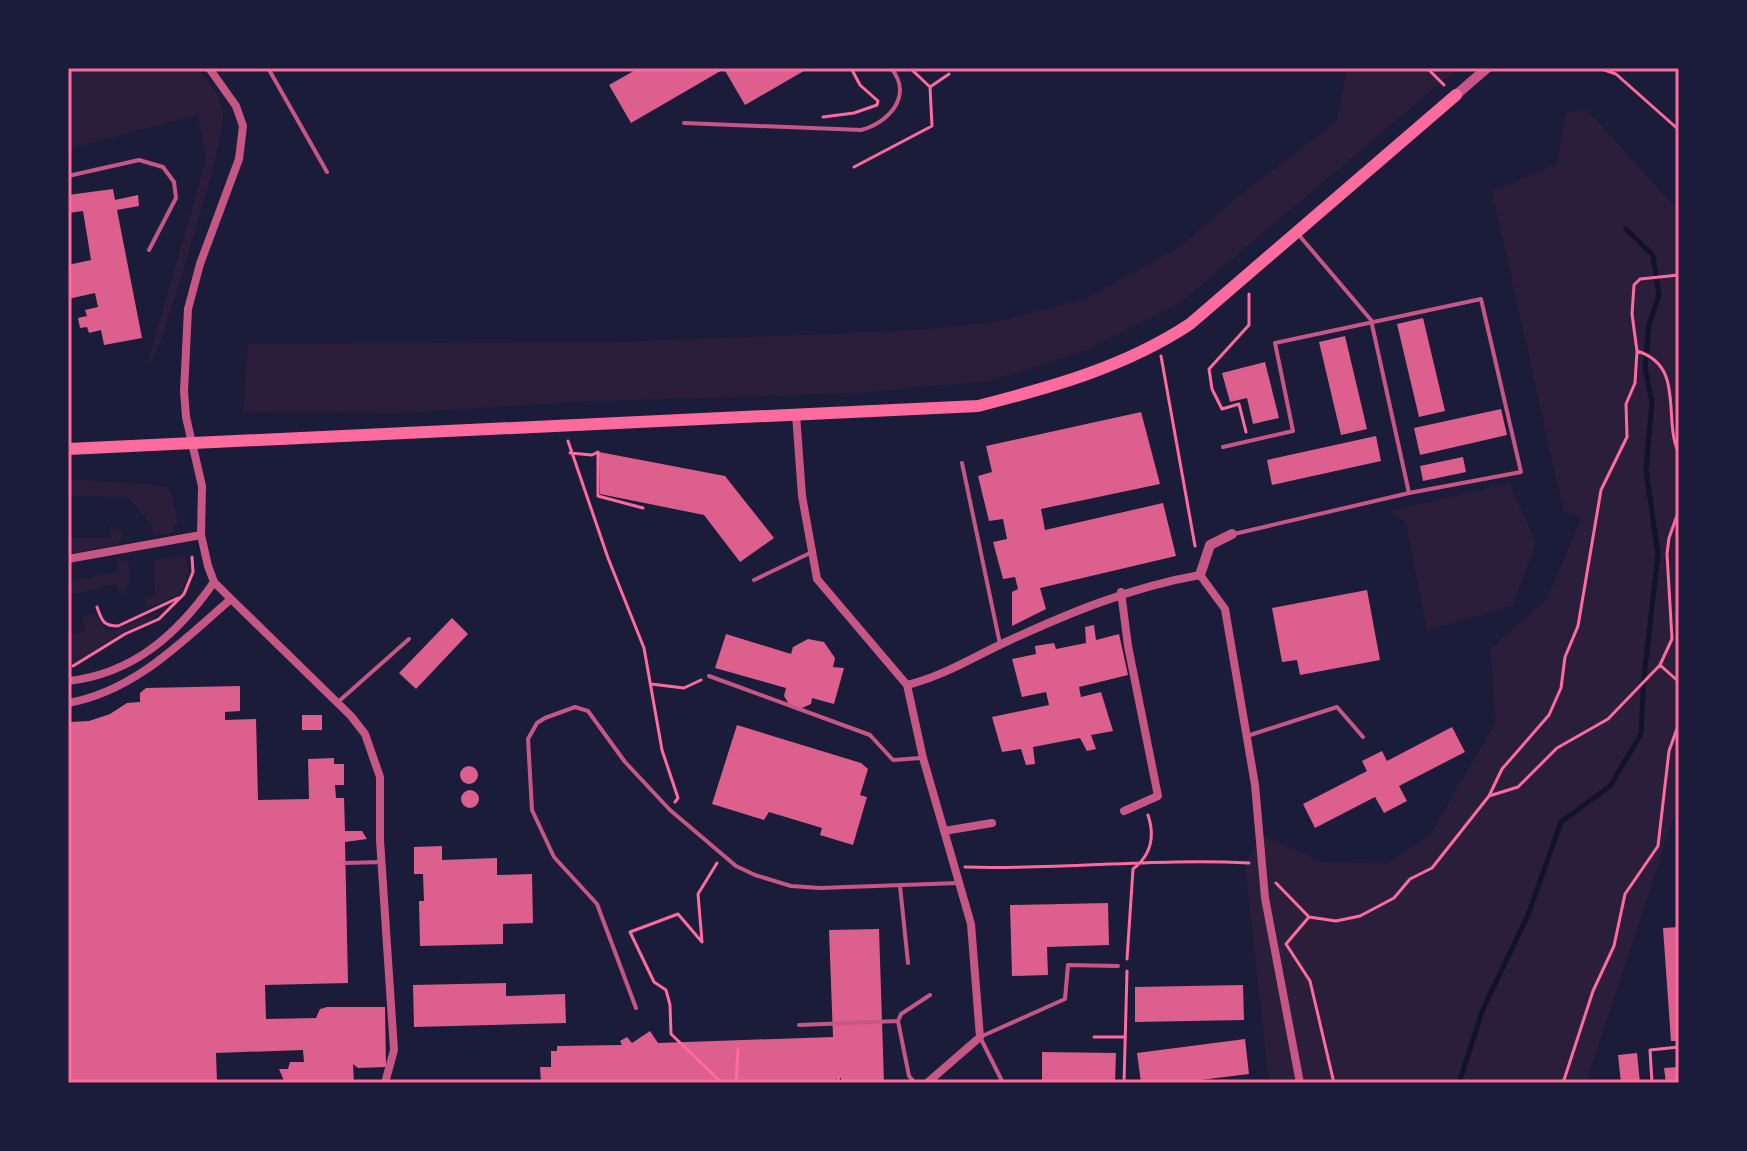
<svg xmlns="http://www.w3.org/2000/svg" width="1747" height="1151" viewBox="0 0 1747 1151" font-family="'Fira Sans',sans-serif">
<rect width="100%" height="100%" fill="#1b1b3a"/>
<path fill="#2a1e3b" d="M68,68H197C207,79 220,95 223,109C229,131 171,308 161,342L146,368L206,160L198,115L68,149Z
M1347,68H1458L1180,303L1087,350L989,381L858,393L572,402L399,413L243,412L248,344L620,342L903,331L991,323L1085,299L1181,246L1238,196L1337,121Z
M1587,110L1679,211V802L1586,1083H1269L1245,864L1261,834L1322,862L1388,863L1430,835L1496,722L1490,650L1548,597L1581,519L1563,510L1492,191L1557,164L1566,113Z
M68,479L166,486L172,495L178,522L173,526V533L153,535L151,524L128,497L68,496Z
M1509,483L1536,543L1513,605L1427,631L1406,523L1389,511Z
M111,525L124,533L117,545L68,554V538H111Z
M185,555L189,573L181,594L146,608L144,598L155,596L154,560Z
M117,557L129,564V584L124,593L120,594L116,584L68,596V582L119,571Z
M160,611L151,621L121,633L76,662H68V635L85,632L82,616L95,613L104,628L111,631Z"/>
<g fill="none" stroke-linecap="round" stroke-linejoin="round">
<path stroke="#12122b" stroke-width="5" d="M1459,1083L1483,1009L1528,915L1561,822L1610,786L1641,734L1644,677L1658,554L1646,470L1652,402L1645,368L1649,325L1659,295L1653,255L1626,229"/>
</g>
<path fill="#dd5f8e" d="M639,68H809L745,105L724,69L631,123L609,85Z
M113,189L115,200L138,195L139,206L117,210L142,338L104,345L101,330L89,333L87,327L80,328L78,318L87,316L85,310L98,307L95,293L68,299V265L91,260L83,211L68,213V195Z
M1423,318L1445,411L1419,417L1397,324Z
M1345,336L1367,429L1341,435L1319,342Z
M1265,362L1279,418L1253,424L1247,398L1230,402L1222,373Z
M1501,409L1507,435L1420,455L1414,428Z
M1141,412L1160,484L1041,509L1045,530L1163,503L1176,556L1040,588L1046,609L1012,626V592L1018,589L1015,577L1003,579L993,542L1007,539L1003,519L989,521L978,476L992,472L986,446Z
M1376,436L1381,461L1272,485L1267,460Z
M599,452L725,476L774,538L740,562L704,515L600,494Z
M1463,457L1466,472L1423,481L1420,466Z
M1367,590L1380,660L1300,675L1297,660L1282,662L1272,608Z
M452,618L468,634L416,689L399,673Z
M1094,625L1096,640L1119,634L1128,675L1079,687L1081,697L1101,692L1113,731L1091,735L1096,749L1087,751L1080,738L1033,747L1035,764L1026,765L1021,749L1002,752L992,717L1049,705L1046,692L1022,697L1012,659L1036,654L1035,646L1054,643L1056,649L1086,643L1085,627Z
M726,634L791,654L793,647L808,639L824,642L835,658L833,667L844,668L834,704L812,698L811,704L802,708L790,706L784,696L786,688L715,668Z
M240,686V711L225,712V720L256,719L258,800L309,799L308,759L334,758V764H344V785H335L336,798H344L345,831H362L367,839L345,842L348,983L265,985L266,1019L316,1018L320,1009L327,1007H385L386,1067L358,1068L353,1064L354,1083H285L279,1069H288L290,1062H304L303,1050L216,1053L217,1083H68L70,722L89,721L110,714L127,703L140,702V693L146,688Z
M302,715H322V730H302Z
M737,725L861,763L868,769L860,795L867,797L853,845L820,835L822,828L769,812L764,820L712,804Z
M1452,727L1465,752L1399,786L1407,801L1384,813L1375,797L1315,828L1303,804L1367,771L1362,761L1382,751L1387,761Z
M460 775a9 9 0 1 1 18 0a9 9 0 1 1-18 0Z
M461 799a9 9 0 1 1 18 0a9 9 0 1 1-18 0Z
M442,846V860L497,858V875L532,874L533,923L503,924V944L420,946L419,901H424L423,874H414V847Z
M1108,903L1109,945L1047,947L1048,975L1012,976L1010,905Z
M1679,927V1041H1671L1663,928Z
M879,929L884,1083H841V1078H836L837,1083H541L540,1067H551V1051H557V1046L622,1045L620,1041L627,1037L632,1043L650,1031L658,1043L833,1037L829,930Z
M506,983V996L565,994L566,1023L414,1027L413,985Z
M1243,985L1244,1020L1135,1022V987Z
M1245,1039L1249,1074L1176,1083H1141L1137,1053Z
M1042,1052L1116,1053L1115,1083H1042Z
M1637,1053L1640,1083H1621L1618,1055Z
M1679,1067V1083H1666L1664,1068Z"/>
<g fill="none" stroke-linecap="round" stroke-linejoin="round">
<path stroke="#ff6b9d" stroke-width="3" d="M910,68L930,87L949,74
M1427,68L1444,85
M1599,68L1616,74L1679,130
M823,117L854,113L877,105L878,101L860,85L851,68
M854,167L932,126L930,87
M1637,351C1686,366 1662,418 1679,454
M1161,356L1195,546
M1246,432L1239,404L1222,409L1212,389L1209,369L1249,325V294
M568,441L608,558L644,648L662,750L678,798L675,802
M570,453L592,455L598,452V496L643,508
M1679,510L1669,538L1667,554L1672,639L1660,665L1679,682
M97,607C102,621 103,626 118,626L178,598
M73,666L125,634L159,619L184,594L193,572L192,557
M651,684L684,688L701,680
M1489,796L1518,787L1557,748L1608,719L1660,665
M717,863L698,894L702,942L678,914L630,932L654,982L666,990L670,1005L671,1034L722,1083
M965,867C1060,870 1155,858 1249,863
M1276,883L1309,917
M1127,959L1133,869C1151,855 1155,836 1148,815
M1094,1037H1125
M838,1078L839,1083
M736,1083L738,1049
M1124,1083L1127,971
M1334,1083L1310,981L1286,944L1309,917L1336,921L1360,916L1394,898L1410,879L1432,868L1489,796L1502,769L1549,715L1561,688L1565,657L1578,626L1601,490L1627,437L1626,404L1635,383L1637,351L1632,314L1634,285L1640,279L1679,275
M1563,1083L1593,991L1614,946L1625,894L1658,846L1669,751L1679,723
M1652,1083L1650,1050L1679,1047"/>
<path stroke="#c65784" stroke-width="4" d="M268,68L327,172
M684,123L861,130C888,123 914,96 891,68
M68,176L139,160L163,167L174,182L176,198L149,250
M1223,447L1293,431L1275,343L1481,299L1521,472L1409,493
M962,463L1000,644
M1234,534L1409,493L1371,320L1298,234
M754,580L810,553
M709,676L870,735L893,760L921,758
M338,702L409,639
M1247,736L1337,707L1363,737
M345,863L382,862
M900,886L908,963
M636,1008L597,904L554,857L532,810L528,739L537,723L545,718L575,707L588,711L625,762L670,810L736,866L755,875L791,886L820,888L958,883
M799,1025L898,1021
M915,1083L909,1076L898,1021L901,1014L930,995
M1003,1083L980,1037L1065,999L1068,965L1118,966"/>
<path stroke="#c65784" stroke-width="8" d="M209,68L236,106L243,126L239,159L200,264L188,309L184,391L186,417L202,486L201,535L208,566L214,582L231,599L351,716L365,734L380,777V840L394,1050L385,1083
M796,414L802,496L817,579L907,685L923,758L971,924L980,1037L927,1083
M68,559L201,535
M1121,592L1128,646L1158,796L1124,811
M68,681C133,674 178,634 214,582
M907,685C944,676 973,657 1008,641C1071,612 1132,587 1200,575L1225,609L1255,785L1265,898L1300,1083
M68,703C135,691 181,642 231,599
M944,831L992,823"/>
<path stroke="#c65784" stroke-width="10" d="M1456,95L1487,68
M1200,575L1210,545L1232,534"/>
<path stroke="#ff6b9d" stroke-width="12" d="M68,449L978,406C1052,387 1125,367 1190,324L1456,95"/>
</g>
<rect width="1747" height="1151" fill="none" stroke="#1b1b3a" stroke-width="140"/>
<rect x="70" y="70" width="1607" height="1011" fill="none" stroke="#ff6b9d" stroke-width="3"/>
</svg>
